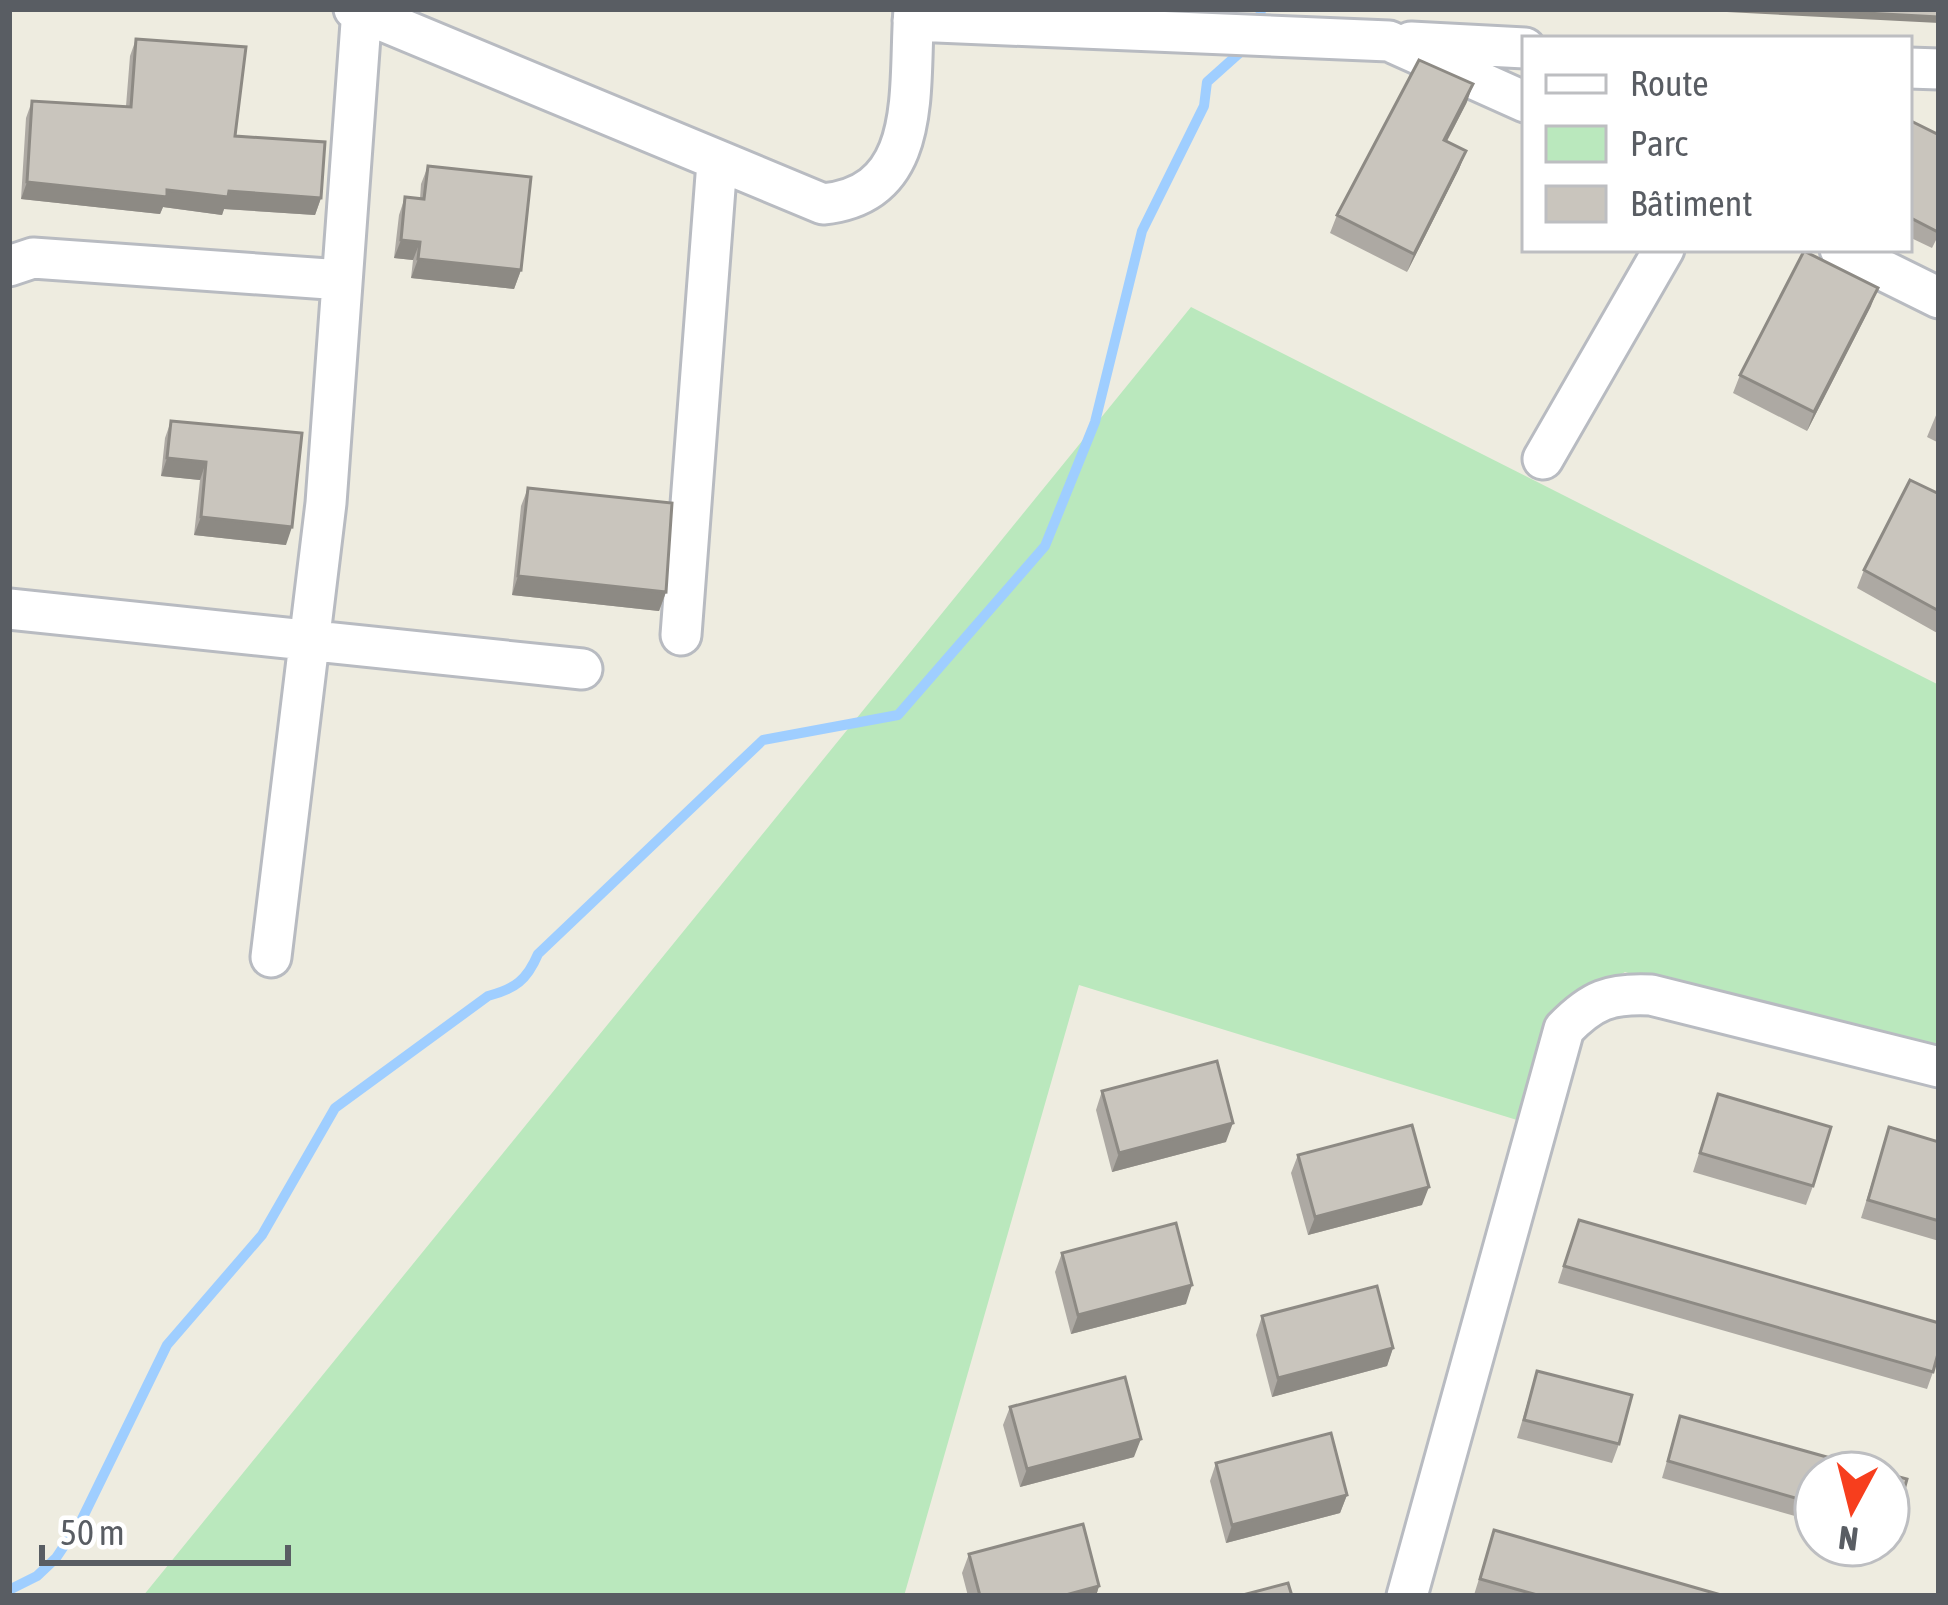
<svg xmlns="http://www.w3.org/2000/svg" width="1948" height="1605" viewBox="0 0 1948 1605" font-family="'Asap Condensed',sans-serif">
<rect width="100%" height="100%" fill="#eeece0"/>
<path fill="#bae8bd" d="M1191,307L1939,685V1064L1625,972L1548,1020L1517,1120L1079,985L904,1596H143Z"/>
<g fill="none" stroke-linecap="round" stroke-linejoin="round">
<path stroke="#9fceff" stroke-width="10" d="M1259,30L1261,9
M9,1590L37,1576L56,1558L82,1519L167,1345L262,1235L335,1108L488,996C515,989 527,980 538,954L763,740L898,715L1045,546L1095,422L1142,231L1204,106L1207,82L1245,48"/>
<g stroke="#b8bbc1" stroke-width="45">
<path id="minor" d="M354,9L823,204C925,194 908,88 914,9
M913,21L1389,41L1525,102
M1411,42L1525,48
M1909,68L1939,69
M1840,249L1939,298
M9,266L33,258L342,280
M1543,459L1664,249
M9,609L582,669
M681,635L717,162
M271,957L326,503L362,9
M1407,1596L1564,1029C1592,1000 1610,993 1651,995L1939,1067"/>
</g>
<use href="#minor" stroke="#fff" stroke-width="39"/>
</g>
<path fill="#ada9a3" d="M136,39L235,136L321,198L315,215L224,209L222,215L163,207L160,214L21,199L26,118L32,101L126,106L130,56Z
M1467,102L1447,141L1466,151L1459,169L1407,272L1330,233L1337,215Z
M1909,120L1939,234L1932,248L1909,237Z
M428,166L521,270L514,289L411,278L413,260L394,258L399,215L405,197L420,199L421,184Z
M1871,306L1807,431L1733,393L1740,375Z
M1939,408V443L1927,437Z
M171,421L286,545L194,535L200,480L161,476L165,438Z
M528,488L666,592L659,611L512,595L521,506Z
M1939,494V634L1857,588L1864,570Z
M1102,1091L1226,1142L1112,1172L1096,1110Z
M1718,1094L1813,1186L1806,1205L1693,1172Z
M1889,1127L1939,1142V1241L1861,1218Z
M1298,1155L1422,1205L1308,1235L1291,1173Z
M1573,1236L1933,1372L1927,1389L1558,1283Z
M1062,1253L1186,1304L1071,1334L1055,1272Z
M1262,1316L1393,1348L1387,1366L1272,1397L1256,1335Z
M1537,1371L1619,1444L1612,1463L1517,1438Z
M1010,1407L1134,1457L1020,1487L1003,1425Z
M1680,1416L1816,1473V1522L1662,1478Z
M1216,1463L1347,1495L1340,1513L1226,1543L1210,1481Z
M1494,1530L1720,1596L1474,1595Z
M969,1554L1099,1586L1096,1596H968L962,1573Z"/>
<path fill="#8d8a84" d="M1669,9H1792L1939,17V23Z
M1473,84L1467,102L1438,158L1444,140Z
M1466,151L1459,169L1407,272L1414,254Z
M27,182L229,191L321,198L315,215L224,209L222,215L163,207L160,214L21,199Z
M401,240L420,242L413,260L394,258Z
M418,259L521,270L514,289L411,278Z
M1878,288L1871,306L1807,431L1814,412Z
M167,458L206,462L200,480L161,476Z
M201,517L292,527L286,545L194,535Z
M518,576L666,592L659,611L512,595Z
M1233,1123L1226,1142L1112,1172L1119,1153Z
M1429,1187L1422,1205L1308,1235L1315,1217Z
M1192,1285L1186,1304L1071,1334L1078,1315Z
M1393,1348L1387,1366L1272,1397L1278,1378Z
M1141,1439L1134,1457L1020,1487L1027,1469Z
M1347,1495L1340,1513L1226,1543L1232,1525Z
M1099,1586L1096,1596H1062Z"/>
<path fill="#c9c5bd" stroke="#8d8a84" stroke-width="3" d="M1792,9H1939V17Z
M136,39L246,47L235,136L325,142L321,198L229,191L228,197L167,190V197L27,182L32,101L131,107Z
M1419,60L1473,84L1444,140L1466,151L1414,254L1337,215Z
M1909,120L1939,135L1938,232L1909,217Z
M428,166L531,177L521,270L418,259L420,242L401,240L405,197L424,199Z
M1804,251L1878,288L1814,412L1740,375Z
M171,421L302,433L292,527L201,517L206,462L167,458Z
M1910,480L1939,494V611L1864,570Z
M528,488L672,503L666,592L518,576Z
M1217,1061L1233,1123L1119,1153L1102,1091Z
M1718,1094L1831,1127L1813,1186L1700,1153Z
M1412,1125L1429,1187L1315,1217L1298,1155Z
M1889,1127L1939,1142V1221L1868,1200Z
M1579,1220L1939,1323V1350L1933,1372L1564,1266Z
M1176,1223L1192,1285L1078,1315L1062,1253Z
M1377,1286L1393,1348L1278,1378L1262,1316Z
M1537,1371L1632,1395L1619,1444L1524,1420Z
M1125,1377L1141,1439L1027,1469L1010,1407Z
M1680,1416L1884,1473H1816V1504L1668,1461Z
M1331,1433L1347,1495L1232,1525L1216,1463Z
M1888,1474L1907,1479L1894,1526L1888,1524Z
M1083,1524L1099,1586L1062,1596H980L969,1554Z
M1494,1530L1721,1595L1541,1596L1480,1579Z
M1288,1583L1292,1596H1239Z"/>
<rect width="1948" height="1605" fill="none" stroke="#595d63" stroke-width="24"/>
<rect x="1522" y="36" width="390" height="216" fill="#ffffff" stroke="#bdbec1" stroke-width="3"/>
<rect x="1546" y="75" width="60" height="18" fill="#ffffff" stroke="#bdbec1" stroke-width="3"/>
<text x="1630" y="96" font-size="36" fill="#595d63">Route</text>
<rect x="1546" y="126" width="60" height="36" fill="#bae8bd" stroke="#bdbec1" stroke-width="3"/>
<text x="1630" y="156" font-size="36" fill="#595d63">Parc</text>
<rect x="1546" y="186" width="60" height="36" fill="#c9c5bd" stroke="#bdbec1" stroke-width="3"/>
<text x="1630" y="216" font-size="36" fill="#595d63">Bâtiment</text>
<g transform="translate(1852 1509) rotate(187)"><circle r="57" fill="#ffffff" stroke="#bdbec1" stroke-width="3"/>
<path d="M0-9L21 45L0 30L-21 45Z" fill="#f73e1d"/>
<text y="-18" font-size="33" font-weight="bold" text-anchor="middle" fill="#595d63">N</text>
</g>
<path d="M42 1545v18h246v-18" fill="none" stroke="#595d63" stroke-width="6"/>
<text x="60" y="1545" font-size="36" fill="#595d63" stroke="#ffffff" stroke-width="9" paint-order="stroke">50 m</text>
</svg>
